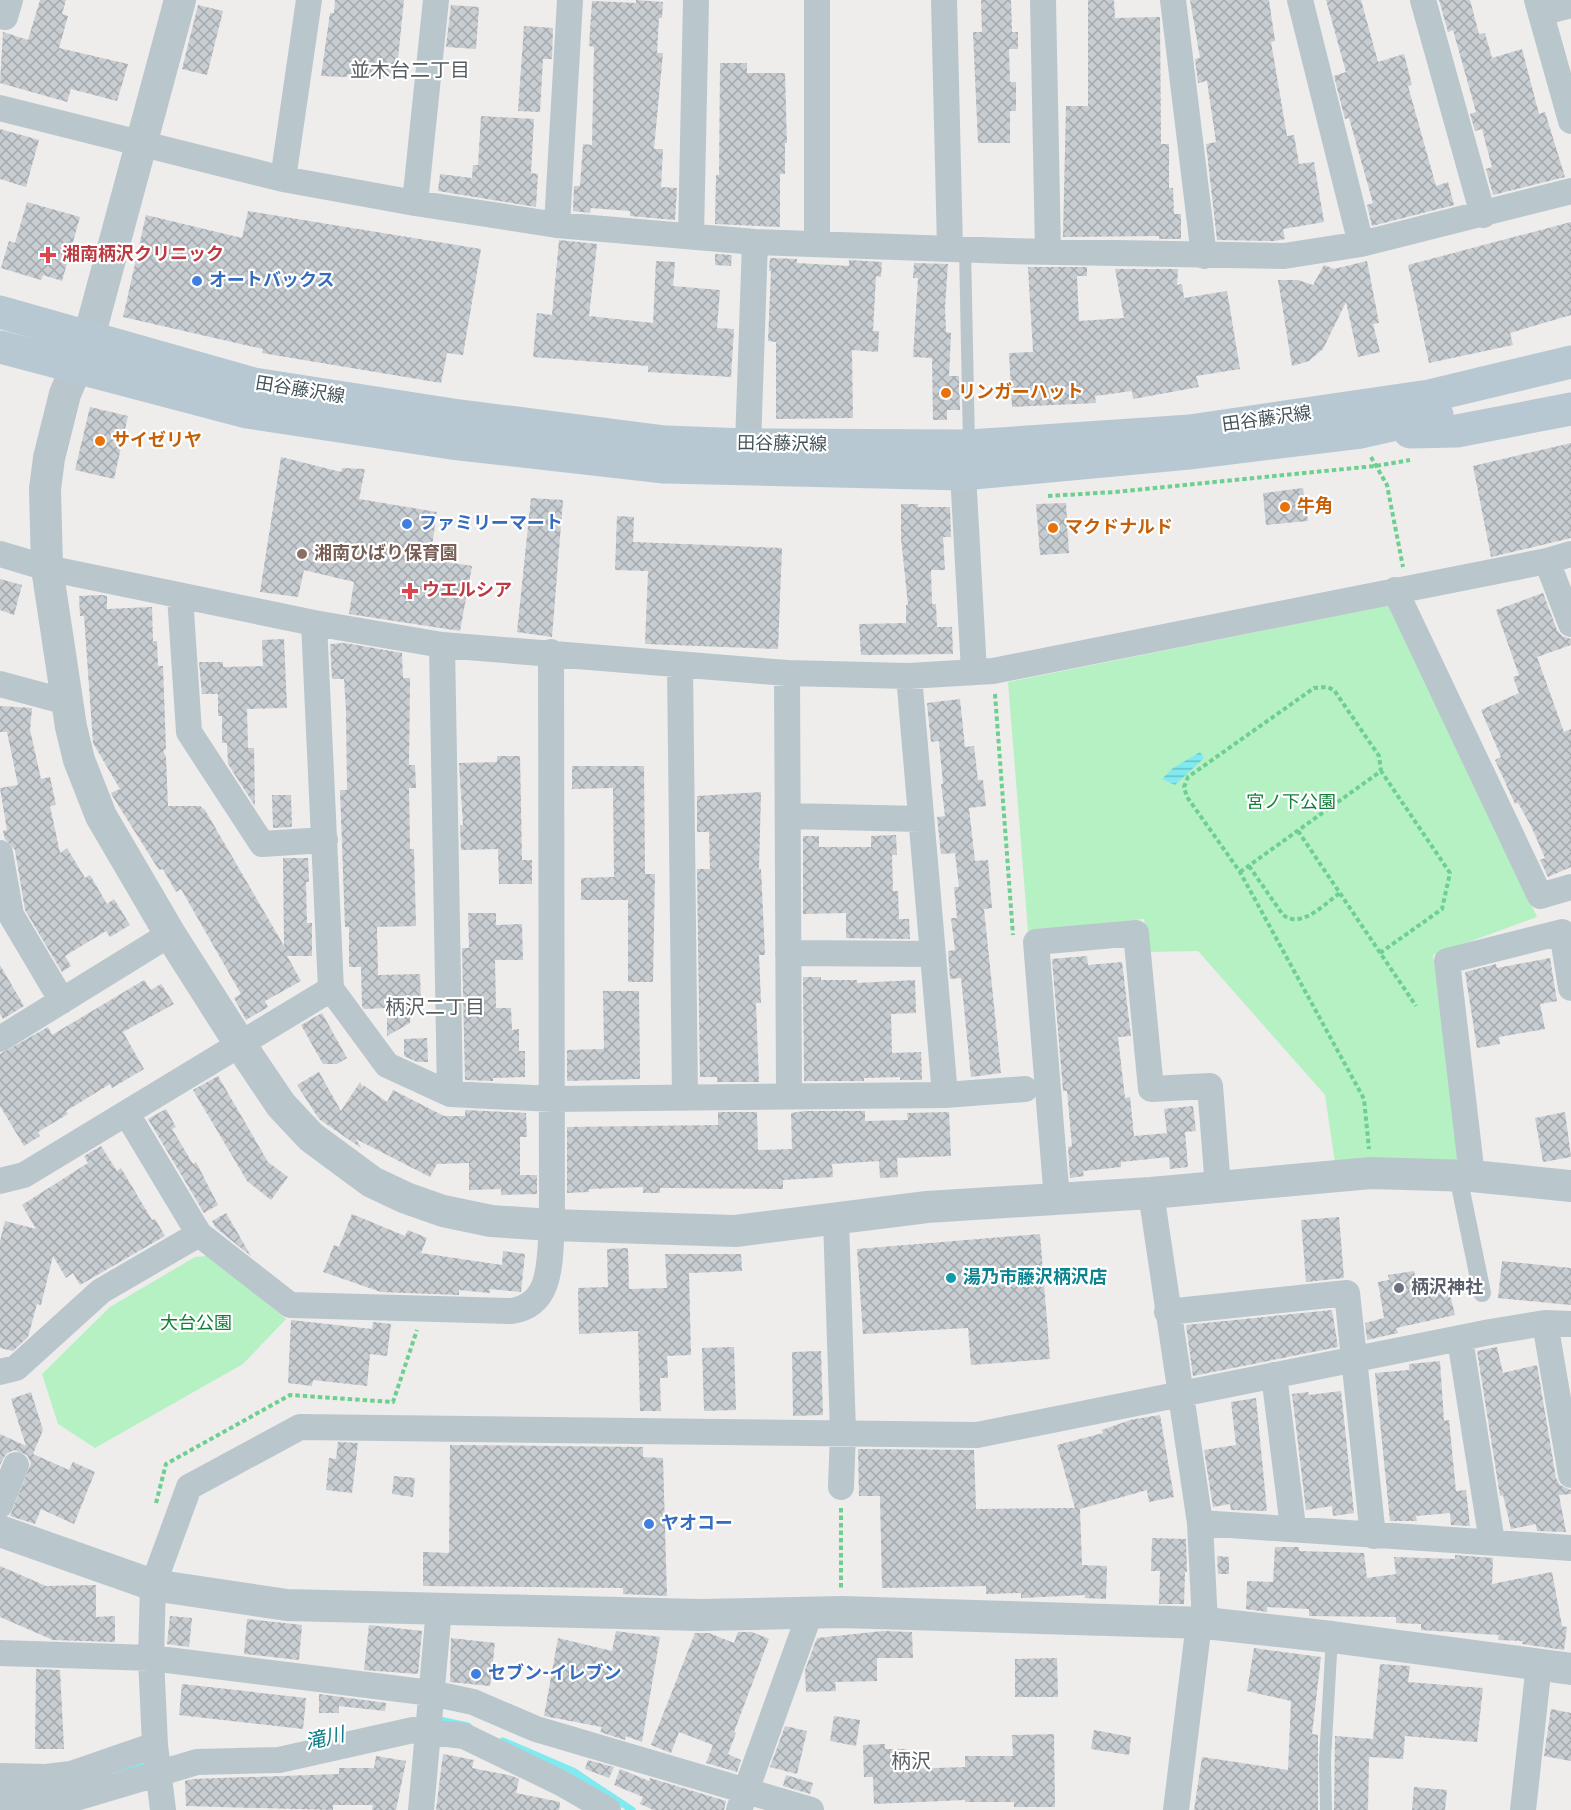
<svg xmlns="http://www.w3.org/2000/svg" width="1571" height="1810" viewBox="0 0 1571 1810" font-family="Overpass,'Noto Sans JP',sans-serif">
<defs>
<pattern id="water-rules" width="6" height="5" patternUnits="userSpaceOnUse" patternTransform="scale(1.5)"><rect width="6" height="5" fill="#81eaf0"/><path d="M0 2.5h6" fill="none" stroke="#6bc0c5"/></pattern>
<pattern id="building-cross-hatch" width="8" height="8" patternUnits="userSpaceOnUse" patternTransform="scale(1.5)"><rect width="8" height="8" fill="#c8cdd2"/><path d="M0 0l8 8M0 8l8-8" fill="none" stroke="#a4a9ad"/></pattern>
</defs>
<rect width="100%" height="100%" fill="#efecec"/>
<path fill="#b6f1c4" d="M1390,605L1537,917L1433,955L1463,1164L1335,1163L1325,1095L1198,951L1149,952L1144,919L1028,931L1008,682Z
M208,1256L286,1319L243,1364L95,1448L58,1424L42,1374L110,1307L195,1257Z"/>
<path fill="url(#water-rules)" d="M1200,752L1204,758L1175,785L1162,779L1173,768Z"/>
<g fill="none" stroke-linecap="round" stroke-linejoin="round">
<path stroke="#81eaf0" stroke-width="7" d="M435,1719L468,1726
M503,1741L573,1771L632,1810
M120,1772L152,1761"/>
</g>
<path fill="url(#building-cross-hatch)" d="M40,0H66L62,14L68,16L59,48L128,64L117,101L71,89L67,102L0,83L3,32L28,40Z
M335,0H404L396,78L348,74L347,77L321,76L330,13H334Z
M636,0L663,2L662,18H659L657,53H663L654,149H663L661,187L677,188L675,220L630,216V211L591,208L590,213L573,211L574,186H580L583,144L592,145L594,47L589,46L592,1L636,3Z
M981,0H1011L1012,32H1018V49H1009L1010,82H1016V111H1010V143H978L973,32H982Z
M1088,0H1114L1115,18L1160,17L1161,144H1169V188H1173L1174,214H1181V239H1159V236L1063,237L1066,106H1088Z
M1190,0H1269L1275,41L1271,42L1287,136L1294,135L1299,164L1314,162L1324,222L1283,229L1285,239L1274,241L1217,240L1206,144L1216,142L1207,81L1198,83L1195,59L1200,58Z
M1326,0H1361L1378,62L1404,54L1412,85L1408,86L1436,186L1448,182L1454,205L1372,226L1367,205L1373,203L1349,118L1345,119L1334,76L1346,72Z
M1439,0H1470L1479,34L1485,33L1492,58L1522,49L1539,114L1545,112L1565,177L1493,195L1486,169L1492,167L1482,129L1475,131L1470,114L1476,112L1453,30L1448,32Z
M198,5L223,11L207,75L182,69Z
M451,5L479,7L476,49L446,47Z
M524,26L553,28L552,59H543L540,112L518,111Z
M720,63H747V73H785L787,143H785V174H780V227L715,224L716,175H719Z
M481,116L534,119L531,173L538,174L536,207L438,191L440,174L472,178L473,165H478Z
M0,129L39,140L26,187L0,179Z
M27,202L80,217L62,281L43,275L41,280L1,268L9,241L15,243Z
M248,211L481,249L463,355L447,353L441,383L262,353L263,349L123,317L146,215L242,238Z
M1571,222V315L1510,333L1513,345L1429,363L1408,265Z
M559,240L597,244L589,316L653,323L656,261L675,262L673,286L720,290L717,328L734,329L731,377L648,372V366L533,357L537,313L552,315Z
M715,254L732,255L731,266L715,265Z
M770,258L797,259V263L849,266V260L882,262L881,277L876,276L873,331H879L878,352L852,350L853,418L776,419V342L768,341L771,271H769Z
M1367,261L1379,323L1373,324L1380,352L1358,357L1346,302L1323,349L1309,361L1292,366L1278,280H1298L1313,285L1324,265L1334,269Z
M914,263L948,264L945,308L946,332L951,333L949,376H959L960,410H947V420H933L932,358L913,357L918,278H913Z
M1028,267H1087V276H1077L1079,321L1124,318L1115,269H1178L1177,285L1182,284L1184,298L1227,291L1240,369L1196,376L1199,387L1133,399L1132,391L1095,396L1096,403L1012,407L1009,353L1033,352Z
M90,407L128,416L114,479L75,470Z
M1571,443V538L1491,557L1473,466Z
M281,457L341,472L342,468L365,469L359,499L437,512L430,559L472,566L460,631L349,614L354,582L304,570L298,597L260,592Z
M1303,488L1308,521L1266,525L1263,493Z
M531,498L563,500L552,637L517,632Z
M1066,503L1069,553L1040,555L1036,504Z
M901,504H918V507H950L951,537H943L945,570H931L932,604H936L937,627H952L953,654L861,655L859,624L906,623V605H908L901,538Z
M617,516L634,517L633,542L782,548L778,649L645,644L648,571L615,570Z
M0,579L22,585L14,615L0,610Z
M1543,593L1557,630L1562,636L1571,639V645L1537,657L1564,732L1571,729V867L1548,877L1540,860L1545,858L1531,826L1518,803L1515,804L1495,760L1501,757L1481,710L1519,693L1513,677L1519,675L1496,610Z
M102,595L107,596V609L152,607L153,641H157L158,666H163L166,749L163,751L166,757L168,806H200L205,810L284,946L283,858H308L309,882H306L307,923H312V956H287L301,981L265,1001L268,1007L246,1020L234,998L241,994L181,889L176,892L163,869L159,870L113,797L111,793L120,789L93,743L84,616H80L79,596Z
M284,639L287,708L247,709L248,748H254L255,806L228,764L227,743H222V716H218V694H202L199,662H223V667L263,666L262,640Z
M345,643L402,653L403,678H410L409,765H415L416,788H409L410,849H414L416,926L377,927L378,975L420,974L421,1002H410V1023L387,1036V1008L364,1009L362,1006L361,967H349V927H345L340,790H347L346,710L344,679H332L330,644Z
M960,699L965,747L974,746L978,780H983L986,806L969,808L975,861L988,860L992,908L984,909L1001,1073L971,1077L961,978L950,979L948,951L955,950L951,918H957L954,887H959L955,853L941,854L937,817L945,816L941,784H943L939,741L931,742L927,703Z
M0,706L32,708L30,730L41,779L50,777L56,805L50,806L60,853L67,848L85,878L90,875L107,904L114,899L130,925L110,937L106,931L65,956L71,966L62,972L25,910L15,850L5,839L3,831L7,830L0,788L18,785L7,732H0Z
M497,756H520L522,860H532V884H499L498,849L461,850L460,825H463L459,763L497,762Z
M572,766H644L645,874H655L653,982H628V900H581V878L614,877L613,788L572,789Z
M761,792L759,869H761L765,955H759L761,1003H756L759,1082H717V1077H700L697,869H710L709,832H697V796Z
M272,795H291L292,827L273,828Z
M896,835L897,855H892L893,891H898L899,919H909L910,939L846,938V913L803,914V836H819V847H871V836Z
M468,913H496V925L522,924L523,960H495L496,1008H511L512,1030L519,1029V1051H525V1077L493,1078V1081L465,1080L462,948H469Z
M1087,956L1088,965L1122,962L1131,1036L1118,1037L1125,1098L1130,1097L1134,1136L1167,1133L1164,1109L1193,1106L1196,1131L1185,1132L1188,1167L1170,1169L1169,1157L1121,1162V1167L1083,1171L1084,1176L1070,1178L1068,1147L1072,1146L1067,1091H1063L1052,959Z
M1550,958L1557,1001L1540,1004L1545,1029L1499,1037L1500,1044L1477,1048L1465,972L1496,964L1497,968Z
M0,965L24,1006L3,1019L0,1014Z
M803,977H821V980H857V983L915,980L916,1013L891,1014L892,1053L921,1052L922,1080H900V1077L864,1078V1081H804Z
M144,980L151,990L161,984L174,1004L123,1032L144,1069L112,1088L110,1084L66,1111L68,1114L38,1132L40,1136L24,1146L0,1106V1054L48,1027L52,1035Z
M603,991H639L640,1079L567,1081V1050L604,1049Z
M322,1013L347,1058L337,1064H323L301,1025Z
M427,1038L428,1062H417L404,1056V1039Z
M319,1072L341,1111L360,1082L363,1088V1085L387,1102L393,1090L444,1116H465V1110L526,1113L527,1137H520V1175H537V1194L501,1195V1189L469,1190V1163L437,1164L430,1177L356,1139L361,1148L319,1119L297,1085Z
M218,1076L268,1162L288,1177L271,1200L247,1181L193,1090Z
M166,1109L176,1127L172,1129L193,1164L196,1162L218,1205L204,1213L148,1119Z
M805,1111H865V1121L908,1120L907,1113L949,1112L951,1156L897,1158L898,1177L880,1178L879,1161L832,1164L833,1177L783,1180V1189L660,1188V1193H643V1187L589,1189V1192L567,1193V1127L718,1125V1112H757L758,1150L792,1149L791,1113Z
M1565,1112L1571,1157L1543,1162L1535,1118Z
M101,1146L117,1171L121,1168L152,1220L155,1219L165,1236L80,1285L73,1273L66,1278L53,1256L41,1305L37,1304L28,1337L13,1351L0,1348V1241L5,1221L36,1229L22,1205L88,1163L84,1156Z
M226,1213L251,1256L216,1228L212,1221Z
M352,1214L405,1236L408,1230L427,1238L421,1253L502,1265L503,1251L525,1254L521,1292L490,1289V1293L459,1290V1295L381,1292L323,1272L334,1245L339,1247Z
M1339,1217L1344,1278L1306,1282L1301,1220Z
M1040,1234L1050,1359L971,1365L968,1328L863,1334L857,1249Z
M628,1248L629,1289L667,1288L665,1254H741L742,1271L689,1273L691,1355L667,1356L668,1378H660L661,1411H640L638,1331L579,1334L578,1288L608,1287L607,1249Z
M1502,1261L1571,1268V1305L1498,1298Z
M1414,1271L1417,1285L1446,1278L1455,1315L1396,1328L1398,1333L1367,1340L1365,1323L1384,1318L1378,1282L1389,1280L1388,1275Z
M1332,1310L1338,1347L1193,1376L1186,1325Z
M291,1320L372,1329L373,1322L391,1324L387,1356L370,1354L367,1386L313,1380L312,1386L288,1383Z
M734,1347L736,1410L704,1411L702,1348Z
M1497,1347L1503,1373L1537,1365L1556,1478L1560,1485L1571,1490V1494L1559,1495L1566,1532L1537,1531L1536,1524L1511,1529L1503,1495L1500,1496L1477,1351Z
M821,1351L823,1415L793,1416L792,1352Z
M1440,1361L1444,1421L1449,1420L1456,1491L1466,1490L1470,1526L1451,1525L1450,1513L1416,1516L1417,1521H1390L1375,1373L1409,1370V1364Z
M1341,1391L1354,1513L1333,1516L1332,1506L1306,1510L1292,1394L1308,1392L1309,1395Z
M31,1392L43,1430L33,1454L69,1470L73,1462L95,1472L74,1524L41,1509L35,1524L10,1516L31,1463L27,1455L14,1450L6,1454L0,1465V1434L26,1446L11,1399Z
M1256,1398L1267,1511L1231,1510L1230,1504L1213,1507L1204,1450L1236,1445L1231,1402Z
M1160,1415L1174,1497L1149,1502L1147,1490L1080,1509L1082,1565L1107,1566L1106,1599L1085,1598V1595L1021,1598V1593L986,1594V1586L882,1588L880,1496H859L858,1449L974,1450L976,1509L1075,1508L1057,1445L1103,1433L1102,1430L1130,1420Z
M338,1442L358,1443L352,1493L326,1490L329,1458L336,1459Z
M450,1445L643,1447V1457L663,1458L667,1596L623,1594V1588L423,1586V1552L449,1553Z
M394,1476L415,1478L413,1497L392,1494Z
M1152,1538L1186,1539L1187,1572H1185L1184,1604H1159L1160,1571H1151Z
M1275,1547H1299V1551L1364,1553L1367,1578L1396,1574L1394,1557L1455,1559V1555L1493,1558L1492,1584L1552,1572L1562,1626L1567,1627L1564,1650L1522,1644L1523,1641L1498,1640L1499,1635L1421,1630V1624L1396,1623V1617L1309,1616V1609L1267,1607V1612L1246,1609L1247,1581L1273,1582Z
M1217,1556L1229,1557V1574H1218Z
M0,1566L46,1586L96,1585V1617L115,1616V1642L53,1640L0,1617Z
M170,1616L192,1618L189,1647L167,1644Z
M247,1619L302,1625L299,1660L244,1654Z
M369,1625L422,1631L418,1674L364,1670Z
M616,1631L660,1637L642,1742L626,1736L625,1740L600,1732L602,1727L544,1716L558,1638L612,1651Z
M883,1631L912,1632L913,1658H877V1681L835,1682L836,1691L806,1692L805,1670L817,1638Z
M738,1632H752L769,1639L734,1732L736,1733L728,1754L741,1760L737,1772L706,1763L713,1745L679,1732L671,1753L651,1745L695,1633H709L734,1643Z
M451,1638L495,1643L490,1686L450,1682Z
M1254,1648L1321,1657L1312,1734L1318,1735V1810H1194L1202,1757L1288,1770L1291,1701L1247,1691Z
M1057,1658L1058,1697H1015V1659Z
M1380,1664L1410,1666L1408,1682L1483,1688L1477,1742L1405,1736L1403,1759L1369,1757L1368,1810H1334L1335,1736L1373,1739Z
M36,1669L60,1670L64,1749H35Z
M182,1684L306,1698L303,1729L179,1715Z
M319,1694L386,1703L385,1711L339,1706V1713H319Z
M1551,1709L1571,1713V1761L1544,1756Z
M834,1716L860,1720L856,1746L830,1741Z
M785,1726L807,1731L797,1774L770,1767Z
M1094,1730L1131,1737L1129,1755L1091,1749Z
M1054,1734L1055,1807H1014V1802H965V1800L874,1804L873,1777H864L863,1745L885,1744V1749H906L907,1769L965,1767V1756H1013L1012,1735Z
M443,1754L474,1760L472,1768L512,1776L519,1779L516,1793L560,1802L559,1810H436Z
M376,1756L406,1761L396,1810H372L373,1805H333V1810L186,1806L185,1781L193,1779L339,1774V1768H374Z
M588,1760L614,1767L609,1778L585,1769Z
M620,1769L649,1781L650,1778L726,1801L724,1810H654L640,1804L643,1797L614,1785Z
M786,1775L813,1783L810,1794L783,1786Z
M1414,1787L1447,1790L1445,1810H1412Z"/>
<g fill="none" stroke-linecap="round" stroke-linejoin="round">
<path stroke="#6dd090" stroke-width="4" stroke-dasharray="4.5 3" stroke-linecap="butt" d="M1371,457L1387,485L1403,567
M1048,496L1115,492L1375,466L1410,460
M995,694L1013,935
M1298,831L1416,1006
M1249,866L1283,915C1302,929 1324,904 1340,893
M1240,872L1381,771L1379,756L1334,690L1327,687L1314,688L1188,777L1184,787L1187,797L1240,872L1364,1099L1369,1149
M1380,953L1442,909L1450,873L1381,771
M156,1503L166,1464L290,1395L393,1402L417,1330
M841,1508V1588"/>
<path stroke="#b9c7cd" stroke-width="12" d="M965,248L969,445
M1326,1810L1325,1759L1332,1637"/>
<path stroke="#b9c7cd" stroke-width="18" d="M1458,1176L1482,1293"/>
<path stroke="#b9c7cd" stroke-width="26" d="M817,0V244
M944,0L950,248
M1043,0L1048,252
M1173,0L1204,256
M1300,0L1361,244
M1423,0L1483,215
M1537,0L1571,121
M1541,13L1571,5
M0,16L5,17L10,0
M0,108L283,179L415,203L557,225L755,242L1008,251L1284,256L1361,244L1571,191
M283,179L309,0
M415,203L436,0
M557,225L570,0
M691,236L696,0
M748,445L755,242
M963,474L974,671
M0,554L47,568L314,623L442,645L787,673L909,676L993,671L1547,561L1571,554
M1547,561L1571,624
M1395,590L1540,896L1571,887
M180,596L189,732L262,844L325,840
M314,623L331,989L387,1065L450,1094L553,1099L945,1095L1025,1089
M442,645L450,1094
M680,665L685,1098
M787,673L789,1096
M909,676L945,1095
M0,684L67,702
M788,816L921,819
M0,853L11,915L62,1001
M788,953L933,954
M0,1039L170,934
M127,1114L199,1234L290,1305L512,1311C554,1304 549,1259 552,1225L551,652
M1472,1176L1447,961L1562,932L1571,988
M0,1181L24,1175L331,989
M1151,1193L1200,1523L1205,1623
M1057,1200L1036,942L1136,933L1151,1089L1210,1086L1218,1187
M836,1220L843,1432L841,1487
M1167,1312L1347,1293L1373,1536
M1545,1323L1571,1475
M1460,1339L1492,1542
M0,1372L16,1368L101,1291L199,1234
M1274,1375L1293,1527
M0,1505L16,1465
M1200,1523L1571,1548
M0,1653L151,1658L431,1693L473,1702L536,1729L811,1810
M0,1776L46,1777L71,1774L155,1745
M0,1801L52,1802L76,1798L197,1762L279,1760L413,1730L464,1736L561,1783L608,1810
M163,1810L155,1745L151,1658L153,1585L189,1487L300,1427L977,1435L1490,1332L1545,1323L1571,1324
M421,1810L439,1609
M739,1810L810,1613
M1176,1810L1199,1623
M1523,1810L1539,1664"/>
<path stroke="#b9c7cd" stroke-width="32" d="M180,0L89,337L65,394L49,458L45,489L47,568L71,727L79,760L101,816L170,934L240,1044L281,1105L311,1137L372,1182L406,1198L443,1211L491,1221L552,1225L735,1231L927,1207L1151,1193L1371,1173L1472,1176L1571,1186
M0,1531L153,1585L287,1605L700,1615L841,1612L1205,1623L1332,1637L1571,1669"/>
<path stroke="#b8c8d2" stroke-width="33" d="M0,312L254,384L453,415L665,442L748,445L969,446L1190,431L1429,396L1571,362
M0,347L247,412L451,443L664,467L963,474L1189,453L1361,432L1437,415
M1410,432L1457,431L1571,409"/>
</g>
<g fill="#e0444e" stroke="#fff" stroke-width="2">
<path d="M45 246h6v6h6v6h-6v6h-6v-6h-6v-6h6z"/>
<path d="M407 582h6v6h6v6h-6v6h-6v-6h-6v-6h6z"/>
</g>
<g fill="#3f7fe0" stroke="#fff" stroke-width="2">
<circle cx="197" cy="281" r="6"/>
<circle cx="407" cy="524" r="6"/>
<circle cx="649" cy="1524" r="6"/>
<circle cx="476" cy="1674" r="6"/>
</g>
<g fill="#e8710a" stroke="#fff" stroke-width="2">
<circle cx="946" cy="393" r="6"/>
<circle cx="100" cy="441" r="6"/>
<circle cx="1285" cy="507" r="6"/>
<circle cx="1053" cy="528" r="6"/>
</g>
<circle fill="#8d6e63" stroke="#fff" stroke-width="2" cx="302" cy="554" r="6"/>
<circle fill="#0f9aa8" stroke="#fff" stroke-width="2" cx="951" cy="1278" r="6"/>
<circle fill="#6b7280" stroke="#fff" stroke-width="2" cx="1399" cy="1288" r="6"/>
<g text-anchor="middle" dominant-baseline="central" stroke-width="4.5" stroke-linejoin="round" paint-order="stroke">
<g font-size="18" font-weight="bold" fill="#be3a42" stroke="#fff" text-anchor="start">
<text x="62" y="255">湘南柄沢クリニック</text>
<text x="422" y="591">ウエルシア</text>
</g>
<g font-size="18" font-weight="bold" fill="#366cbe" stroke="#fff" text-anchor="start">
<text x="209" y="281">オートバックス</text>
<text x="419" y="524">ファミリーマート</text>
<text x="661" y="1524">ヤオコー</text>
<text x="488" y="1674">セブン-イレブン</text>
</g>
<g font-size="18" fill="#44535a" stroke="#fff">
<text transform="translate(300 391) rotate(9)">田谷藤沢線</text>
<text transform="translate(1267 420) rotate(-8)">田谷藤沢線</text>
<text transform="translate(782 445) rotate(1)">田谷藤沢線</text>
</g>
<g font-size="18" font-weight="bold" fill="#c56008" stroke="#fff" text-anchor="start">
<text x="958" y="393">リンガーハット</text>
<text x="112" y="441">サイゼリヤ</text>
<text x="1297" y="507">牛角</text>
<text x="1065" y="528">マクドナルド</text>
</g>
<g font-size="18" font-weight="bold" fill="#785e54" stroke="#fff" text-anchor="start">
<text x="314" y="554">湘南ひばり保育園</text>
</g>
<g font-size="18" fill="#117f38" stroke="#fff">
<text x="1291" y="803">宮ノ下公園</text>
<text x="196" y="1324">大台公園</text>
</g>
<g font-size="18" font-weight="bold" fill="#0d838f" stroke="#fff" text-anchor="start">
<text x="963" y="1278">湯乃市藤沢柄沢店</text>
</g>
<g font-size="18" font-weight="bold" fill="#5b616d" stroke="#fff" text-anchor="start">
<text x="1411" y="1288">柄沢神社</text>
</g>
<g font-size="20" fill="#585e62" stroke="#fff">
<text x="410" y="72">並木台二丁目</text>
<text x="435" y="1009">柄沢二丁目</text>
<text x="911" y="1763">柄沢</text>
</g>
<g font-size="20" font-style="italic" fill="#077e86" stroke="#fff">
<text transform="translate(325 1740) rotate(-13)">滝川</text>
</g>
</g>
</svg>
